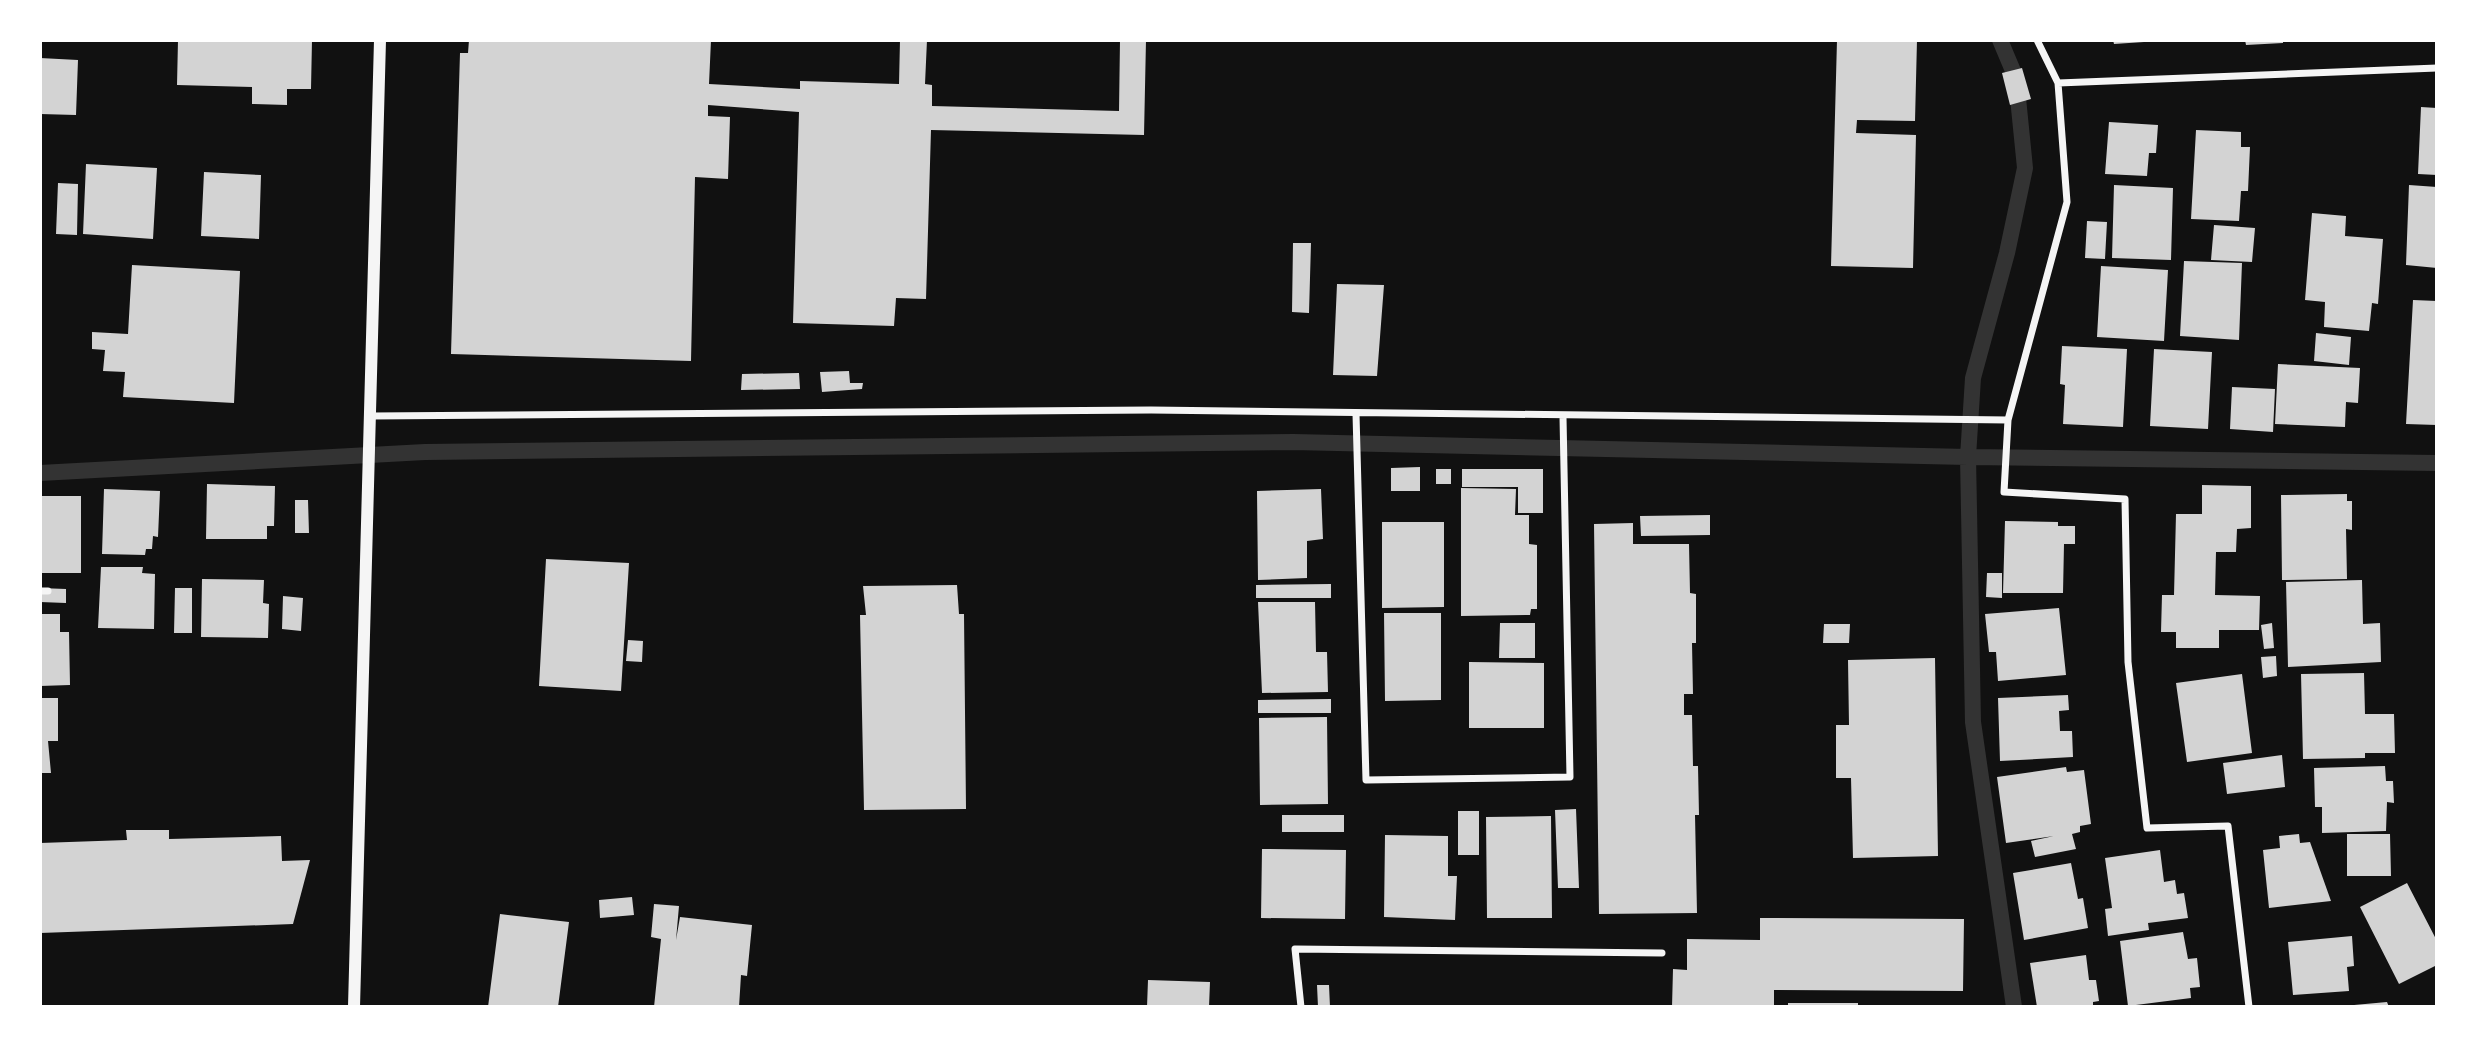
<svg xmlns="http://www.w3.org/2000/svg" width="2477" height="1047" viewBox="0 0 2477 1047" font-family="'Archivo Narrow',sans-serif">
<rect width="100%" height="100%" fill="#111"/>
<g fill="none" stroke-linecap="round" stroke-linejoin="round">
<path stroke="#333" stroke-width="16" d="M2000,40L2016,78L2025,168L2007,253L1973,378L1968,457L1973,722L2014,1007
M40,473L425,452L1293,442L1968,457L2437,463"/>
</g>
<path fill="#d3d3d3" d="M178,40H312L311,89H287V105L252,104V87L177,85Z
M469,40H711L709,84L800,89V81L899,84L900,40H927L925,84L932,85V106L1119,111L1120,40H1146L1144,135L931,130L926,299L896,298L894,326L793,323L799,112L708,105V116L730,117L728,179L695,177L691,361L451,354L460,53H468Z
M1837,40H1917L1915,121L1857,120L1856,133L1916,135L1913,268L1831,266Z
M2113,40H2144V42L2114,44Z
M2245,40H2283V43L2246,45Z
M40,58L78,60L76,115L40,114Z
M2022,68L2031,99L2010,105L2002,73Z
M2421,107L2437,108V175L2418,174Z
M2109,122L2158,125L2156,153H2149L2147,176L2105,174Z
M2196,130L2241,132V147H2250L2248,191H2241L2239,221L2191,219Z
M86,164L157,168L153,239L83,234Z
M204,172L261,175L259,239L201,236Z
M58,183L78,184L77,235L56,234Z
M2114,185L2173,188L2171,260L2112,258Z
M2409,185L2437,187V268L2406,265Z
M2312,213L2346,216L2345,236L2383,239L2378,304L2372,303L2369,331L2324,327L2325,302L2305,300Z
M2087,221L2107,222L2105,259L2085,258Z
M2214,225L2255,228L2252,262L2211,260Z
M1293,243H1311L1309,313L1292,312Z
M2184,261L2242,263L2239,340L2180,336Z
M132,265L240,271L234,403L123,397L125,372L103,371L105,350L92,349V332L128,334Z
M2101,266L2168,270L2164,341L2097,337Z
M1337,284L1384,285L1377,376L1333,375Z
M2413,300L2437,301V425L2406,424Z
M2316,333L2351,337L2349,365L2314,361Z
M2062,346L2127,349L2123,427L2063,424L2065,385L2060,384Z
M2154,349L2212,352L2208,429L2150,426Z
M2278,364L2360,368L2358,403L2346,402L2345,427L2275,424Z
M849,371L850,383H863L862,389L822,392L820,372Z
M799,373L800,389L741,390L742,374Z
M2232,387L2275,389L2273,432L2230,429Z
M1420,467V491H1391V468Z
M1436,469H1451V484H1436Z
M1462,469H1543V513H1518V487H1462Z
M207,484L275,486L274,526H267V539H206Z
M2202,485L2251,486V528L2237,529L2236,552H2216L2215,595L2260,596L2259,630H2219V648H2176V632H2161L2162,595H2174L2176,514H2202Z
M1461,488L1516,489L1515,515H1529V544L1537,545V609H1531L1530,615L1461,616Z
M104,489L160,491L158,537L153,536L152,549H146L145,555L102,554Z
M1321,489L1323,539L1307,541V578L1258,580L1257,491Z
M2347,494V501H2352V530L2346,529L2347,579L2282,580L2281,495Z
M40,496H81V573H40Z
M295,500H308L309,533H295Z
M1710,515V535L1641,536L1640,516Z
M2005,521L2058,522V526H2075V544H2064L2063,593H2003Z
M1382,522H1444V607L1382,608Z
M1633,523V544H1689L1690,593L1696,594V643H1692L1693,694H1684V715H1692L1693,766H1698L1699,815H1695L1697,913L1599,914L1594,524Z
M546,559L629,563L621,691L539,686Z
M101,567H143L142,573L155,574L154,629L98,628Z
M1987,573H2002V598L1986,597Z
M202,579L264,580L263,603L269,604L268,638L201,637Z
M2362,580L2363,624L2380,623L2381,662L2288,667L2286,582Z
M1331,584V598H1256V585Z
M957,585L959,614H964L966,809L864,810L860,615H866L863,586Z
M40,588L66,589V603L40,602Z
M175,588H192V633H174Z
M283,596L303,598L301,631L282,629Z
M1258,602H1315L1316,652H1327L1328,692L1262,693Z
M2059,608L2066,675L1998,681L1996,652H1989L1985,614Z
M1384,613H1441V700L1385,701Z
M40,614H60V632H69L70,685L40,686Z
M1500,623H1535V658H1499Z
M2272,623L2274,648L2264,649L2261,625Z
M1824,624H1850L1849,643H1823Z
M628,640L643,641L642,662L626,661Z
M2276,656L2277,676L2263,678L2261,657Z
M1935,658L1938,856L1853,858L1851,778H1836V725H1849L1848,660Z
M1469,662L1544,663V728H1469Z
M2364,673L2365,714H2394L2395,753H2365V758L2303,759L2301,674Z
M2242,674L2252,753L2187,762L2176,683Z
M2068,695L2069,710L2059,711L2060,731H2072L2073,757L2000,761L1998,698Z
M40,698H58V741H48L51,773H40Z
M1331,699V713H1258V700Z
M1327,717L1328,804L1260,805L1259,718Z
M2282,755L2285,787L2227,794L2223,763Z
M2385,766L2386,781H2393L2394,803L2387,802L2386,831L2322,833V807H2315L2314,768Z
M2066,767L2067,772L2084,770L2091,824L2080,826V832L2072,834L2076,849L2035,857L2031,841L2054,836L2006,843L1997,777Z
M1576,809L1579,888H1558L1555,810Z
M1458,811H1479V855H1458Z
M1282,815H1344V832H1282Z
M1551,816L1552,918H1487L1486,817Z
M126,830H169V839L281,836L282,861L310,860L293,924L40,933V843L127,840Z
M2299,834L2300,843L2310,842L2331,901L2269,908L2263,850L2280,848L2279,836Z
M2347,834H2390L2391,876H2347Z
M1385,835L1448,836V876H1457L1455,920L1384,917Z
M1262,849L1346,850L1345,919L1261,918Z
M2160,850L2164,882L2175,880L2177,894L2184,893L2188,918L2148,923L2149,930L2108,936L2105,909L2112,908L2105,858Z
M2071,863L2078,899L2083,898L2088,928L2024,940L2013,873Z
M2407,883L2437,941V965L2399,984L2360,907Z
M632,897L634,915L600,918L599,900Z
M654,904L679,906L676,940L680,917L752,925L747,976L741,975L739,1007H654L661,939L651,937Z
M500,914L569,922L558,1007H488Z
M1760,918L1964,919L1963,991L1774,990V1007H1672L1673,969L1687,970V939L1760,940Z
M2183,932L2188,959L2197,958L2200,987L2190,988L2191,998L2128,1006L2120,941Z
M2352,936L2354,966L2347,967L2349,991L2293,995L2288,942Z
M2086,955L2089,980H2096L2099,1001L2093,1002V1007H2037L2030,963Z
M1148,980L1210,982L1209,1007H1147Z
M1317,985H1329L1330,1007H1318Z
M2387,1002L2389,1007H2354V1005Z
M1788,1003H1858V1007H1788Z"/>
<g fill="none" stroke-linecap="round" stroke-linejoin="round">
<path stroke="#f5f5f5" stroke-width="7" d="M2058,83L2437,68
M1356,414L1366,780L1570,777L1563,417
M371,416L1151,410L2008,420L2004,492L2125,499L2128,662L2147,828L2228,826L2249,1007
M2008,420L2067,202L2058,83L2037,40
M40,591H48
M1301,1007L1295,949L1662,953"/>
<path stroke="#f5f5f5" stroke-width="12" d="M354,1007L380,40"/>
</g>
<rect width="2477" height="1047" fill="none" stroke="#ffffff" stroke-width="84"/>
</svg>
